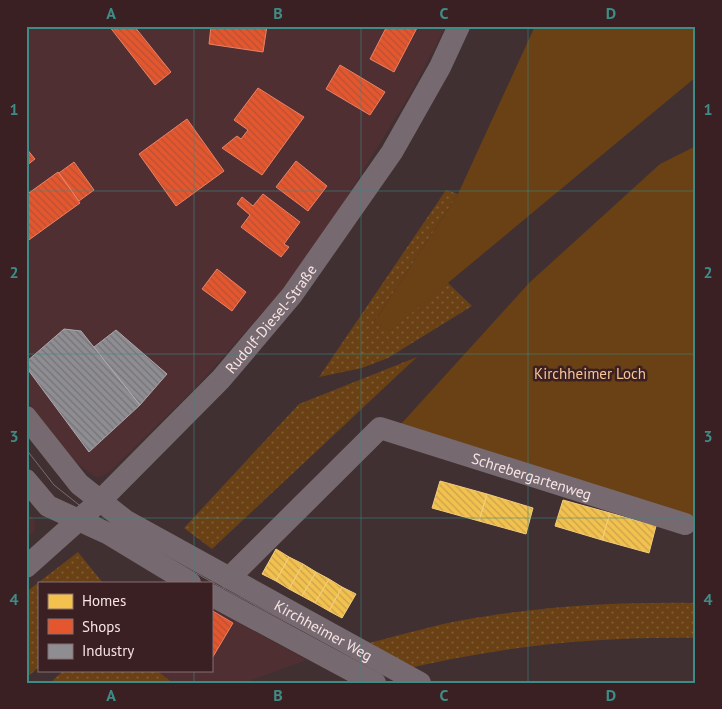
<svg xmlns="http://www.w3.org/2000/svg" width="722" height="709" viewBox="0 0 722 709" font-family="'PT Sans',sans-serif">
<defs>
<pattern id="grass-dots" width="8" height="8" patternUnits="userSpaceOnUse" patternTransform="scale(1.25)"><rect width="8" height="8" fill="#694115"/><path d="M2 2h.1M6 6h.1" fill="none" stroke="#7f5c37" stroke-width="1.8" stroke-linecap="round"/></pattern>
<pattern id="homes-back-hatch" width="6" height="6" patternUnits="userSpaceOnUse" patternTransform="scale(1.25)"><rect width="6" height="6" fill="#f2c14e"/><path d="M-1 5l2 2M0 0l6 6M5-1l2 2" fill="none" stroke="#c8a24c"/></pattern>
<pattern id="shops-back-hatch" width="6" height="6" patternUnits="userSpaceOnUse" patternTransform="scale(1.25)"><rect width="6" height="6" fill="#e4572e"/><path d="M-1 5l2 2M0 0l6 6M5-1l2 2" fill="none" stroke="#b65135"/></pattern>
<pattern id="industry-back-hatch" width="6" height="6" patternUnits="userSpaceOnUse" patternTransform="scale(1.25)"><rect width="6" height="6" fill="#8d8d92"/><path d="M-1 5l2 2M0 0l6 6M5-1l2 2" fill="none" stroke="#767377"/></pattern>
</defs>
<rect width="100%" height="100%" fill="#403032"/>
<path fill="#502f33" d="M26,26H446L409,96L343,203L281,292L196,387L108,473L97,478L74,461L26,400Z
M26,509L34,520L35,529L26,541Z
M211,608L307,660L244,683H173L156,670H211Z"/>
<path fill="url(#grass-dots)" d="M446,190L458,194L374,322L390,330L447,282L472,306L388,358L362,368L319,377Z
M417,357L212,549L184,528L299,404Z
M78,552L103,583H39V667L26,678V592Z
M696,603V638C595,636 495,647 397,671L369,643C408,633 448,621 488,616C557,605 626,602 696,603Z
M64,670H156L173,683H50Z"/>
<path fill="#694115" d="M535,26H696V77L390,331L374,322L458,194Z
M696,146V519L401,424L529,283L660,164Z"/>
<path fill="url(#homes-back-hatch)" stroke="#f4cc7b" d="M440,481L487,494L479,521L432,508Z
M487,494L533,508L526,534L479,521Z
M563,500L610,513L602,540L555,526Z
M610,513L656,526L649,553L602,540Z
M276,549L289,557L276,581L262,574Z
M289,557L303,564L289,589L276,581Z
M303,564L316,572L302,596L289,589Z
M316,572L329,579L315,603L302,596Z
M329,579L342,587L329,611L315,603Z
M342,587L356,594L342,618L329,611Z"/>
<path fill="url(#shops-back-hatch)" stroke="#ea8165" d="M109,26H134L171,72L155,85Z
M211,26H267L263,52L209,44Z
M387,26H418L394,72L370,59Z
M340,65L385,92L370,115L326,89Z
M258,88L304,117L262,175L222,148L237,136L241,139L248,130L234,120Z
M187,119L224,171L176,206L139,154Z
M26,148L35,159L26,166Z
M296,161L327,186L308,211L276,187Z
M74,162L94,190L79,201L59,173Z
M58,172L80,203L26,242V195Z
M263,194L300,222L284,244L289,247L281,257L241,227L250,215L237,204L242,197L253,206Z
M217,269L246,292L232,311L202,289Z
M211,610L233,623L211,660Z"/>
<path fill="url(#industry-back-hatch)" stroke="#ada7ab" d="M64,329L81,331L140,405L89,452L26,367V362Z
M116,330L167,374L140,405L94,347Z"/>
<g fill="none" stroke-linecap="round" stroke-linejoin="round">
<g stroke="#76696f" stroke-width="22">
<path id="s1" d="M26,417L79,484L126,521L420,683"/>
<path d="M26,480L48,506L109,534L190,583"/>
<path id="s2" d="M26,567L101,500L221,379L292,295L392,152L440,67L459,26"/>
<path id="s3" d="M229,578L380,428L685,524"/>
<path d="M211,595L375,683"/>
</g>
<path stroke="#796c70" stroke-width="1" d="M26,431L62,478L93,508
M26,449L54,485L88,512L217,585L401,683"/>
</g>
<path fill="none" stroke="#3d8c86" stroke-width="1" stroke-opacity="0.55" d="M194,26V583M361,26V683M528,26V683M26,191H696M26,354H696M26,518H696M194,670V683"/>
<g text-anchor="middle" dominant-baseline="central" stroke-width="5" stroke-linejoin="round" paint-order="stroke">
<g font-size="15" fill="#f7e4e5" stroke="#3b2023">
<text stroke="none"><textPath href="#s2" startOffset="349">Rudolf-Diesel-Straße</textPath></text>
<text stroke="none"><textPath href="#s3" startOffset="372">Schrebergartenweg</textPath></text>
<text stroke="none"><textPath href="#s1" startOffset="371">Kirchheimer Weg</textPath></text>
</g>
<g font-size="15" fill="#f8c594" stroke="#3b2023">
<text x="590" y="373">Kirchheimer Loch</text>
</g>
</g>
<rect width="722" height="709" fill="none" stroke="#3b2023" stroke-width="55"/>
<rect x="38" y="582" width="175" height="90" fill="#3b2023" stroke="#866e71"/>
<rect x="48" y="594" width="25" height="15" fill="#f2c14e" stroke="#866e71"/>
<text x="82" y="606" font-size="15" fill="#f7e4e5">Homes</text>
<rect x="48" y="619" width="25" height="15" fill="#e4572e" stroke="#866e71"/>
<text x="82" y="632" font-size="15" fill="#f7e4e5">Shops</text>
<rect x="48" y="644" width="25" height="15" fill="#8d8d92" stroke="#866e71"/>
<text x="82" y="656" font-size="15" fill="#f7e4e5">Industry</text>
<rect x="28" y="28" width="666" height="654" fill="none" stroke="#3d8c86" stroke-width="2"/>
<g font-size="16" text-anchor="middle" font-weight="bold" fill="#3d8c86">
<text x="111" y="19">A</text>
<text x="278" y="19">B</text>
<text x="444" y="19">C</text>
<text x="611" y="19">D</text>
<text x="14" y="115">1</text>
<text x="708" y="115">1</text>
<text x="14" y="278">2</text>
<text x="708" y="278">2</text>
<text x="14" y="442">3</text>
<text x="708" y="442">3</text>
<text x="14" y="605">4</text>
<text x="708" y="605">4</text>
<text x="111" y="701">A</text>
<text x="278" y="701">B</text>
<text x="444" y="701">C</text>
<text x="611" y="701">D</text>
</g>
</svg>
